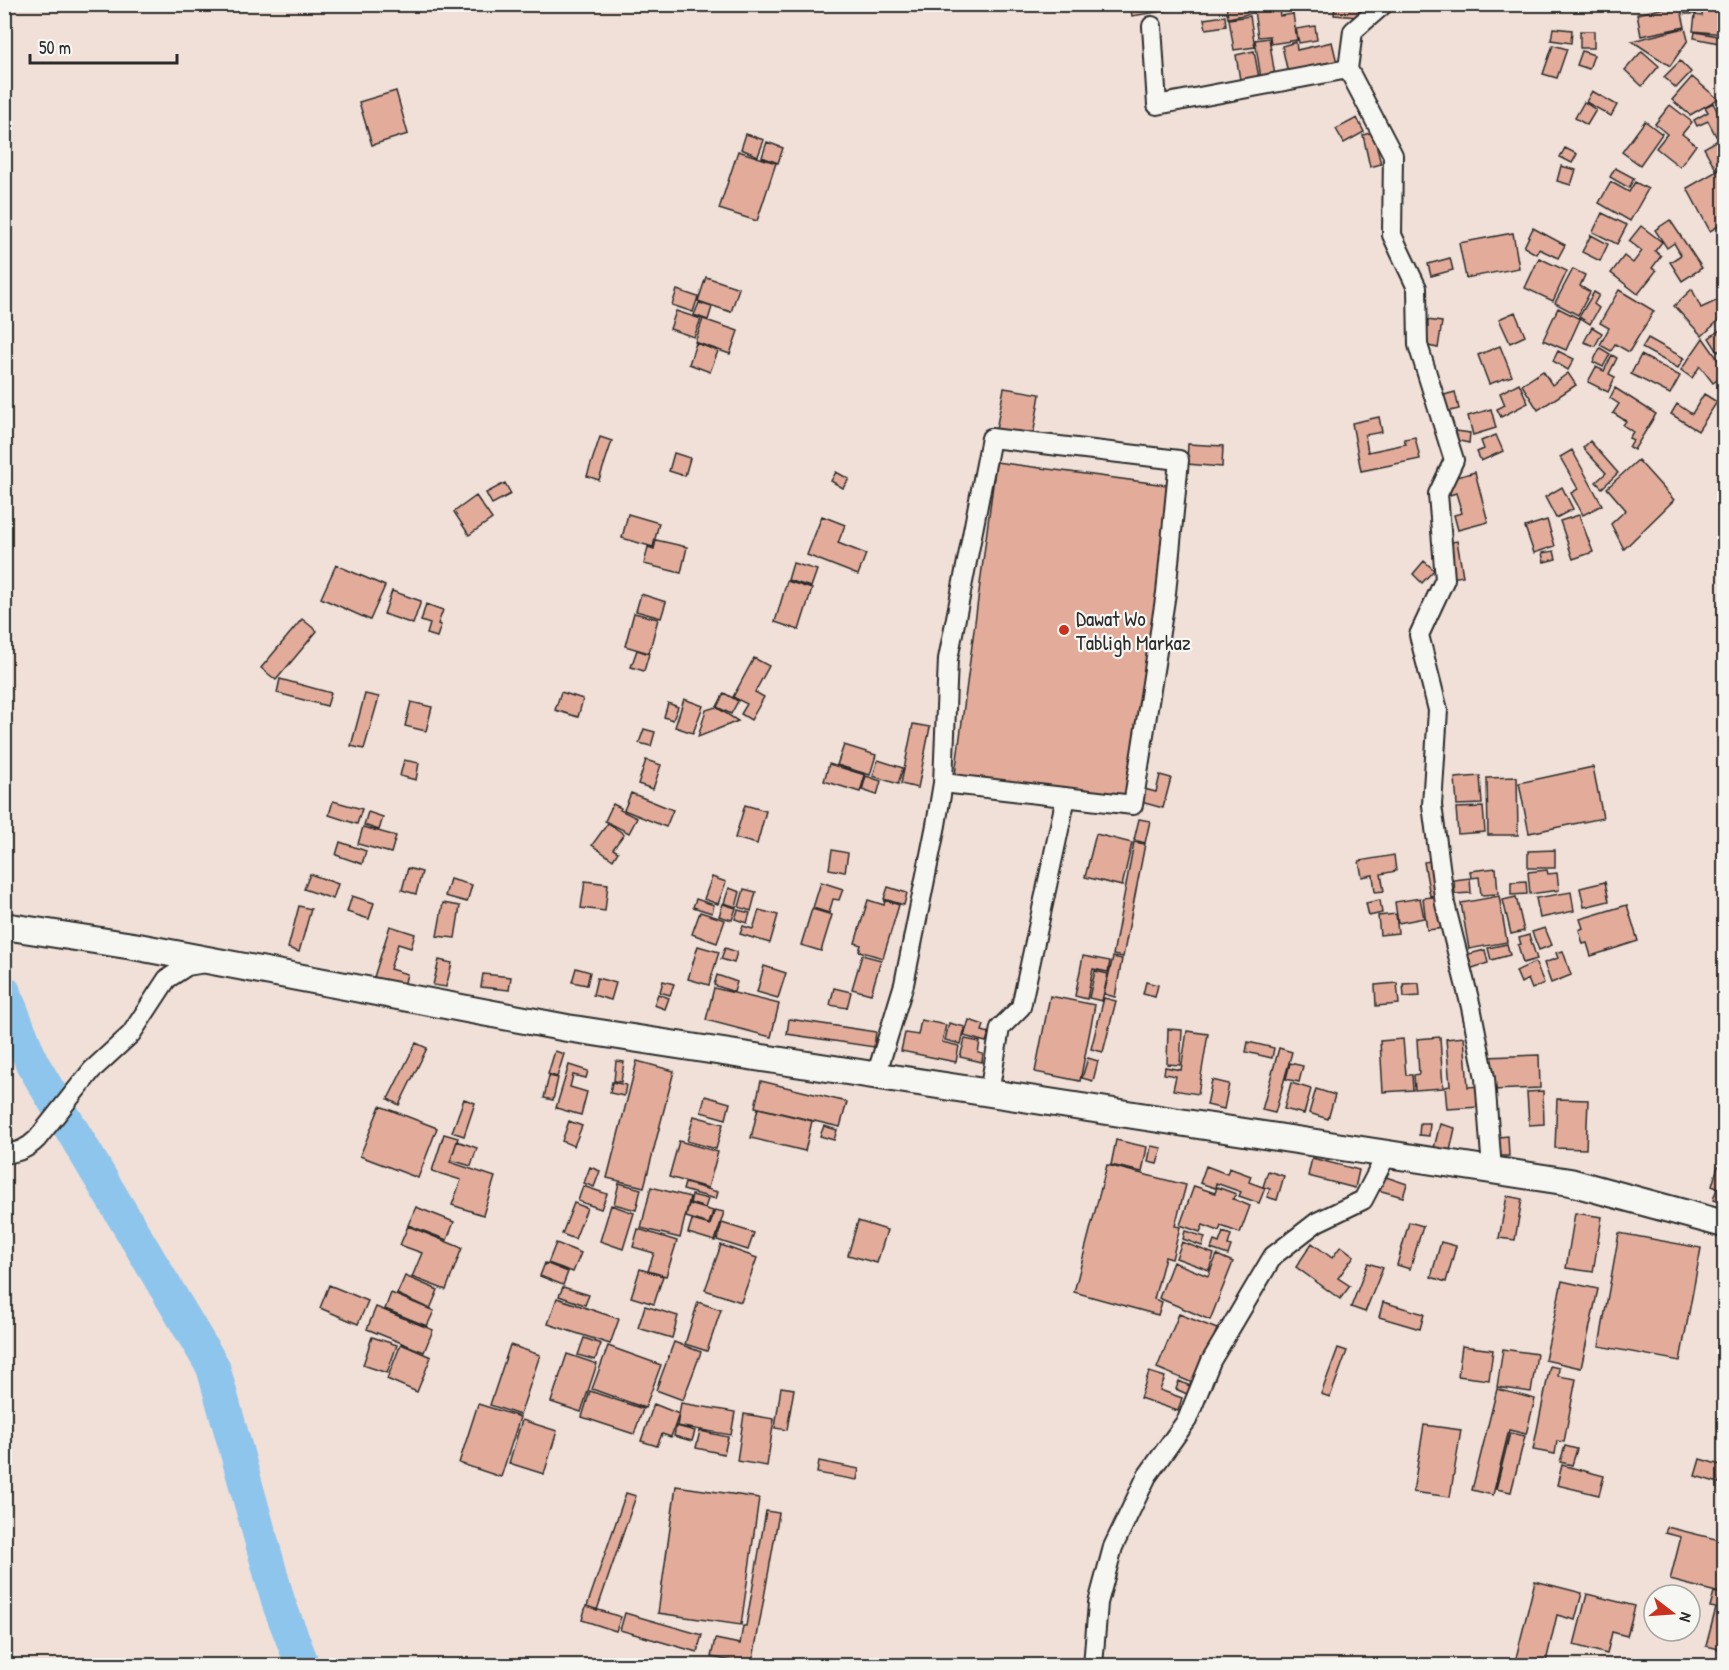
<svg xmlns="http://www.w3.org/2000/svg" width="1729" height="1670" viewBox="0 0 1729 1670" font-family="'Patrick Hand',sans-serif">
<rect width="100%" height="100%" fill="#f0e0d8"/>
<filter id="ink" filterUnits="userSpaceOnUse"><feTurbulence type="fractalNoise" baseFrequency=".0167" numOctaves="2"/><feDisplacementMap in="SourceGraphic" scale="12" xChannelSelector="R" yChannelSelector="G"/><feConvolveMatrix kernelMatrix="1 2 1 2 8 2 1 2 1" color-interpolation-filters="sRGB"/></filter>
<g filter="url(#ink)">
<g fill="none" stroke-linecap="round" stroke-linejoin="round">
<path stroke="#8ec5ec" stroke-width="34" d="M4,992L32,1063L213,1367L279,1604L303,1666"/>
</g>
<path fill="#e3ac9a" stroke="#2b2b2b" stroke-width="1.5" d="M1130,4H1182V8L1132,16Z
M1226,4H1251L1253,13L1228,18Z
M1253,4H1278L1280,16L1293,14L1297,40L1271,44L1270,36L1258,37Z
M1335,4L1359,6L1358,17L1334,15Z
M1684,4H1695L1696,14H1685Z
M1680,5L1685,27L1641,36L1637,14Z
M1703,6L1724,8V34L1693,31L1695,15L1702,16Z
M1225,16L1226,26L1206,29L1204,19Z
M1250,16L1255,47L1234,50L1229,19Z
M1315,26L1317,40L1299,43L1296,29Z
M1553,28L1572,30L1571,43L1551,40Z
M1685,28L1688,40L1670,66L1632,41Z
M1580,31H1594V48H1580Z
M1695,32L1724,37V44L1694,38Z
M1269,38L1275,76L1261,78L1255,40Z
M1296,42L1297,50L1332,42L1337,63L1288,73L1282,46Z
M1553,45L1567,49L1557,78L1543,74Z
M1254,51L1260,83L1241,86L1236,55Z
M1582,51L1594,55L1589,69L1577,65Z
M1642,51L1659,66L1642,86L1625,70Z
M1680,61L1691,72L1676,88L1664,77Z
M1692,77L1718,99L1690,115L1672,100Z
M396,91L408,134L372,145L359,102Z
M1592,91L1617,105L1611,116L1586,102Z
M1584,102L1596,110L1587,125L1575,118Z
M1713,103L1724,124V132L1716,136L1708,121L1697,126L1694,120L1708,112L1705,107Z
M1670,105L1692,122L1682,134L1696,145L1680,167L1656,148L1667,134L1655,124Z
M1357,118L1364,132L1344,143L1336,129Z
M1645,121L1662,134L1640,165L1622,152Z
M1373,132L1381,164L1370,167L1363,135Z
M746,134L764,140L758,156L741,149Z
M1718,140L1724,153V166L1717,171L1704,148Z
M767,142L783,148L778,163L762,157Z
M1565,148L1577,154L1572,163L1560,157Z
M738,151L776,163L757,221L719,209Z
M1561,166L1576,170L1571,185L1557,181Z
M1724,167V208L1723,209L1724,223L1710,231L1687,188Z
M1615,168L1634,178L1629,188L1610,177Z
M1611,182L1629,192L1635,182L1648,189L1630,221L1599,203Z
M1602,213L1627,225L1617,244L1593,232Z
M1670,220L1702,268L1682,281L1670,262L1681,255L1674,243L1667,248L1655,230Z
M1641,226L1662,242L1655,251L1661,256L1652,268L1656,271L1638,294L1611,273L1624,256L1633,263L1642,251L1629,241Z
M1533,228L1565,245L1558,258L1539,249L1536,254L1524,247Z
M1513,233L1519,268L1466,278L1459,243Z
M1591,235L1608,244L1600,261L1582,252Z
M1450,258L1453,270L1431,276L1428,264Z
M1539,258L1567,271L1553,301L1525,288Z
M1573,269L1585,275L1580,286L1590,292L1578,315L1555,303Z
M706,277L739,288L731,312L698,301Z
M1692,289L1701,308L1718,300L1724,314V323L1718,321L1702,336L1674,306Z
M677,290L698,297L693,312L672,305Z
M1619,290L1654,311L1629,352L1615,344L1611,351L1600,345L1609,328L1600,323Z
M1594,292L1599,295L1594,304L1599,308L1590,324L1579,317Z
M699,303L712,307L708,320L694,315Z
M1558,308L1580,319L1566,350L1543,340Z
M676,311L701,319L694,337L670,329Z
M1515,312L1525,336L1510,343L1499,319Z
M703,319L738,331L730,354L695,342Z
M1427,320L1442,322L1438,348L1423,345Z
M1592,327L1602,333L1595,346L1584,342Z
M1724,327V347L1718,352L1709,338Z
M1648,338L1684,358L1678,368L1642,348Z
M1703,338L1724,368V375L1713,383L1700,366L1692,378L1681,370Z
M696,343L718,351L710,372L689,364Z
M1500,346L1512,376L1489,384L1478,355Z
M1600,348L1610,354L1603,367L1593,362Z
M1558,351L1574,359L1568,370L1553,361Z
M1612,355L1617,358L1609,374L1615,377L1608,392L1588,382L1596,367L1604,371Z
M1641,355L1680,376L1670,394L1631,374Z
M1543,371L1552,385L1568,373L1576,385L1538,410L1522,385Z
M1519,383L1528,403L1501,417L1497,409L1505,405L1500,393Z
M1004,388L1040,394L1032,442L995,435Z
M1615,388L1656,414L1634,450L1629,447L1633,440L1629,438L1633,432L1623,425L1626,421L1613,413L1619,404L1610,398Z
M1455,392L1459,409L1441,413L1437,397Z
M1704,394L1717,402L1698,431L1671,414L1677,404L1692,414Z
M1491,409L1496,428L1473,435L1468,416Z
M1379,417L1382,432L1365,435L1368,452L1406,444L1404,439L1415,437L1420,459L1361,471L1352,423Z
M1456,431L1470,433L1469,443L1455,440Z
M1496,435L1503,451L1481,461L1477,452L1484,449L1481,441Z
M600,437L612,441L599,480L587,476Z
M1590,441L1618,473L1602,488L1596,482L1606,473L1583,448Z
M1188,444L1223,446L1222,467L1187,464Z
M1572,450L1602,505L1583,515L1571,493L1578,489L1560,457Z
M674,453L690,458L685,476L669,471Z
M1638,460L1674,500L1624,549L1611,524L1626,510L1607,488Z
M996,462L1173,486L1131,798L955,775Z
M836,472L849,479L843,488L831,481Z
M1475,472L1488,522L1458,530L1454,515L1462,513L1456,493L1450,495L1446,480Z
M505,483L511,494L492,504L486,493Z
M1562,487L1573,509L1556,518L1545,497Z
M476,496L492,519L469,535L454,512Z
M628,514L659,523L653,547L622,538Z
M1579,515L1593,552L1573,559L1560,521Z
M822,516L845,525L838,543L866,554L858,575L807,555Z
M1547,520L1555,546L1534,553L1525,527Z
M656,540L687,547L681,573L644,564L648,547L654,549Z
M1457,541L1463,576L1452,578L1446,543Z
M1554,551L1556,559L1544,562L1542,553Z
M1424,561L1434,570L1422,583L1413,574Z
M793,563L817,570L811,587L788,580Z
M336,565L385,586L370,620L321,598Z
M787,581L812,589L799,630L775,622Z
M392,591L421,601L413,624L384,614Z
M641,594L666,602L661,618L636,611Z
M426,604L443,610L438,624L441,625L437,637L427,634L430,624L421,621Z
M634,613L658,619L649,653L625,646Z
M302,619L317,631L276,680L261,668Z
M637,650L649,654L644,671L631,667Z
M754,658L769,666L755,692L764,697L751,720L741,714L747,704L733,697Z
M280,679L331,693L327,706L277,693Z
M561,692L583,699L578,717L555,710Z
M724,693L738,701L731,714L717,707Z
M365,694L379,697L364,749L351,746Z
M684,699L703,706L693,733L675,727Z
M411,702L432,707L426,731L405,726Z
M668,703L678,707L673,720L664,717Z
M716,707L738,721L698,737L706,710Z
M913,724L930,727L918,788L901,784Z
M644,729L655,732L651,746L639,743Z
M844,745L876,755L870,775L837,765Z
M404,760L419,763L416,780L400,776Z
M646,760L661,765L653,789L638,784Z
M878,760L903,768L898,784L873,776Z
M829,764L865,775L860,792L824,781Z
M1593,767L1603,818L1529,833L1519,783Z
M1160,775L1171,778L1163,808L1141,802L1144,789L1156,792Z
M866,776L881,781L877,795L862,790Z
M1480,776L1482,804L1457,805L1455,778Z
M1517,777L1518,835H1488L1487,778Z
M631,793L673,810L666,827L624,810Z
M333,801L362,809L357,824L329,815Z
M613,804L621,808L620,810L637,818L629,833L605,821Z
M745,805L766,811L757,844L735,838Z
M1483,807L1485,832L1458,834L1456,808Z
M368,812L383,817L379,830L364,825Z
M1139,819L1150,821L1145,843L1134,840Z
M608,823L624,834L613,849L618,852L613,860L592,845Z
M363,827L396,836L391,853L358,844Z
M1096,834L1132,843L1122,886L1085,877Z
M340,842L366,851L362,864L336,855Z
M1134,842L1145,844L1123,957L1113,955Z
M832,850L848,853L845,872L829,869Z
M1555,850V868H1528V851Z
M1394,855L1396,871L1381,874L1384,891L1375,892L1373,875L1362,877L1359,861Z
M1435,860L1441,894L1430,896L1424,862Z
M408,868L422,872L416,894L402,890Z
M1496,868L1498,894L1481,895L1479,877L1471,878L1470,871Z
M1547,870L1548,874L1557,873L1559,890L1530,894L1528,872Z
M310,874L338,884L333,899L304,889Z
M712,877L726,882L718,904L704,899Z
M1470,878L1471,893L1455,894L1454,880Z
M450,879L472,885L467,902L445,896Z
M585,881L608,884L605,911L581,908Z
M1526,881L1527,894L1511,895V882Z
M821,882L843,889L839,900L833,899L829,913L813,908Z
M1605,882L1609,901L1584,907L1580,888Z
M888,887L907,893L904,905L884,899Z
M729,888L740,892L736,907L724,903Z
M744,889L756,892L751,911L739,907Z
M1571,892L1574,911L1540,918L1536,898Z
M352,896L374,903L369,919L347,912Z
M1442,896L1446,928L1427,930L1423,898Z
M1499,896L1507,942L1469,949L1461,903Z
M1516,897L1524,931L1511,934L1503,900Z
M1420,898L1424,918L1398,923L1395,902Z
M696,899L714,905L712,913L693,907Z
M868,900L884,905L885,900L899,905L883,958L859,951L861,945L855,943Z
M1380,900L1382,913L1369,916L1366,903Z
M443,903L460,906L455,938L437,936Z
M723,904L736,908L732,920L719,916Z
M1627,905L1638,941L1591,956L1587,943L1583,944L1579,930L1583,928L1580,919Z
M299,906L311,909L299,952L288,948Z
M812,909L832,915L821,951L801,945Z
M738,910L750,913L747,923L735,919Z
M759,910L778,915L770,943L740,934L743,926L753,929Z
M700,912L725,920L717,943L692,934Z
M1396,914L1398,933L1380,935L1378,916Z
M390,926L415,934L411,948L398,944L390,969L407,974L404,986L374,977Z
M1545,928L1552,945L1539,950L1532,932Z
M1529,935L1537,959L1523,963L1518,945L1521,944L1519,938Z
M1507,944L1510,955L1491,960L1488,948Z
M698,946L719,952L709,985L688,979Z
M725,948L737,952L734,963L721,959Z
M1485,950L1488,963L1469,969L1465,955Z
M1563,951L1571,975L1551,983L1544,963L1558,958L1556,953Z
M862,955L881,960L871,994L852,989Z
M1083,956L1110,961L1108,972L1093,969L1087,999L1075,996Z
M1113,957L1122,959L1115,997L1104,994Z
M439,960L452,963L446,987L433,985Z
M1535,962L1544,983L1532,989L1528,979L1521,983L1516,971Z
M764,966L786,973L778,998L757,992Z
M576,968L590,972L587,985L572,982Z
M1095,971L1108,974L1102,1001L1089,998Z
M483,974L511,977L509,990L481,987Z
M717,975L737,982L734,992L714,985Z
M597,978L616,983L611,1000L593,995Z
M663,981L674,984L670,995L660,992Z
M1146,982L1158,985L1155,997L1143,994Z
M1397,983L1399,1004L1376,1006L1375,985Z
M1419,983L1420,996L1404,997L1403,984Z
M714,988L779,1004L771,1037L706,1020Z
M834,988L851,992L847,1008L830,1005Z
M658,994L669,998L665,1009L654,1005Z
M1050,996L1095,1005L1080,1081L1035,1072Z
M1104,998L1116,1001L1103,1052L1091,1049Z
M789,1019L876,1032L874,1047L787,1034Z
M921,1020L946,1025L942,1042L959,1046L956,1062L901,1051L905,1033L918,1035Z
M969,1020L984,1025L982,1031L989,1033L986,1042L964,1036Z
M949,1023L965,1027L961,1044L945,1040Z
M1168,1029L1182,1030L1180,1065L1167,1064Z
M1187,1031L1208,1034L1198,1094L1173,1090L1176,1076L1164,1074L1165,1067L1181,1070Z
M1440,1037L1443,1088L1415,1090L1414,1075L1419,1074L1417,1039Z
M1464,1037L1468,1087L1479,1086L1480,1107L1447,1109L1445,1087L1450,1086L1446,1039Z
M965,1039L980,1042L978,1053L983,1054L982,1062L960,1057Z
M1403,1039L1406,1075H1412L1413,1090L1383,1092L1380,1041Z
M1248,1042L1274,1048L1272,1058L1246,1052Z
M416,1043L427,1048L399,1105L388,1099Z
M1279,1048L1292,1052L1275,1113L1262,1110Z
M555,1051L564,1054L557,1077L548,1074Z
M1539,1055L1540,1088L1493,1090L1486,1057Z
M1088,1058L1098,1061L1093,1081L1082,1078Z
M616,1061L624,1062L621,1082L614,1081Z
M637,1061L674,1071L644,1187L607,1178Z
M1290,1063L1303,1066L1299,1082L1286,1079Z
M569,1065L588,1071L586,1078L573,1075L570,1087L587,1092L581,1115L556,1108Z
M549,1076L558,1078L553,1100L544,1098Z
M1212,1080L1229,1084L1224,1109L1207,1105Z
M761,1081L847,1102L840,1127L755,1107Z
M612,1082L626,1085L624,1096L610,1093Z
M1291,1083L1311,1089L1304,1114L1284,1109Z
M1316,1089L1335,1095L1328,1119L1309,1113Z
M1543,1091L1544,1124L1529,1125L1527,1092Z
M705,1096L730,1103L726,1119L701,1112Z
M464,1099L475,1103L464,1136L452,1132Z
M1557,1099L1588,1100L1586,1149L1555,1148Z
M380,1106L437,1128L418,1178L360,1156Z
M758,1108L812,1121L805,1151L751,1138Z
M694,1116L723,1124L716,1149L687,1141Z
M569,1121L582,1126L574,1146L562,1141Z
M1420,1123H1430L1429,1136L1419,1135Z
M1440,1124L1455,1128L1450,1151L1434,1148Z
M824,1126L837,1130L834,1140L820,1136Z
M444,1134L458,1138L450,1162L495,1177L483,1215L452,1205L461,1180L432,1171Z
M1508,1136L1509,1156H1499V1137Z
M1116,1140L1147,1147L1142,1172L1111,1165Z
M457,1141L477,1148L471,1166L451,1160Z
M679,1141L718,1152L708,1188L669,1177Z
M1151,1146L1162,1148L1157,1164L1148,1162Z
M1312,1158L1359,1170L1355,1188L1308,1176Z
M1107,1165L1186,1185L1175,1226L1180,1227L1172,1259L1165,1257L1154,1299L1162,1302L1158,1315L1074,1292Z
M1206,1166L1227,1174L1229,1168L1251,1176L1249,1182L1265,1188L1259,1203L1239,1196L1241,1192L1216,1183L1215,1188L1200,1183Z
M1718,1166L1724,1168V1204L1713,1200L1717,1188L1712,1186Z
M590,1167L600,1171L594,1187L584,1183Z
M1268,1171L1284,1176L1277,1200L1267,1197L1270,1189L1263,1187Z
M1383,1176L1407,1184L1403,1197L1378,1190Z
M619,1183L641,1189L636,1210L614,1204Z
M685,1183L718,1192L716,1199L683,1190Z
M583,1186L607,1194L601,1209L578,1201Z
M1194,1186L1215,1193L1217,1187L1236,1194L1233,1199L1250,1206L1240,1233L1221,1226L1219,1231L1203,1225L1200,1232L1180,1225Z
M651,1187L690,1197L680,1238L641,1228Z
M692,1195L708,1199L705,1208L690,1203Z
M1507,1196L1522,1199L1515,1240L1499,1238Z
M574,1203L587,1208L575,1239L562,1234Z
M689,1204L713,1211L709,1224L686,1217Z
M611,1205L634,1213L623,1249L600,1241Z
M416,1207L454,1222L447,1240L408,1225Z
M715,1210L724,1212L715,1241L688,1233L692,1220L710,1225Z
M1575,1213L1602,1217L1593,1272L1566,1268Z
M858,1221L887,1230L877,1263L848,1255Z
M1409,1222L1423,1226L1410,1269L1397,1265Z
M722,1223L754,1233L748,1250L717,1240Z
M408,1226L462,1248L446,1290L412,1277L422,1253L400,1245Z
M638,1229L677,1241L666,1276L648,1271L654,1253L633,1247Z
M1185,1231L1205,1237L1202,1246L1183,1239Z
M1223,1232L1231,1235L1228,1245L1231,1246L1228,1255L1211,1249L1214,1241L1219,1243Z
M1619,1233L1701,1248L1680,1361L1599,1346Z
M1182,1242L1214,1254L1209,1270L1176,1258Z
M1441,1242L1456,1246L1446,1282L1431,1277Z
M556,1243L581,1253L573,1272L548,1263Z
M1312,1243L1332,1258L1341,1246L1354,1256L1338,1278L1350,1286L1340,1299L1296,1267Z
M721,1245L757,1258L741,1302L705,1290Z
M1217,1255L1233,1262L1210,1320L1159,1298L1173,1262L1208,1276Z
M545,1263L568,1272L563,1285L540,1276Z
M1368,1263L1383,1268L1365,1312L1351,1307Z
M640,1269L663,1276L654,1304L631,1297Z
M405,1276L438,1290L430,1309L397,1294Z
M1562,1281L1598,1289L1581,1368L1545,1360Z
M329,1285L368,1301L358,1324L320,1308Z
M563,1287L589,1295L585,1305L559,1296Z
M391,1293L434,1311L427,1326L385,1309Z
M557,1298L619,1319L610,1344L548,1324Z
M698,1302L721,1310L707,1351L685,1344Z
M1383,1302L1424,1314L1420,1329L1379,1317Z
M645,1306L678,1316L672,1338L638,1328Z
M376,1307L433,1330L424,1352L367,1329Z
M1179,1314L1217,1329L1195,1384L1157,1368Z
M372,1337L397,1345L387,1373L363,1365Z
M584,1338L601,1344L595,1360L578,1355Z
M674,1342L701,1352L683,1400L656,1390Z
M401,1344L431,1357L417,1392L387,1379Z
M510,1345L540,1355L520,1415L490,1405Z
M608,1346L661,1365L645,1408L592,1389Z
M1462,1346L1493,1350L1489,1380L1458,1376Z
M1338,1348L1347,1351L1330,1397L1321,1394Z
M1503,1349L1537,1354L1531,1392L1497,1387Z
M567,1354L597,1364L581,1412L551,1402Z
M1550,1366L1559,1368L1558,1376L1576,1379L1564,1442L1557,1441L1555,1454L1533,1450Z
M1149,1372L1165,1377L1160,1390L1182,1398L1178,1411L1140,1398Z
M1179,1381L1192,1387L1189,1395L1176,1389Z
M781,1387L794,1389L787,1430L775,1428Z
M1497,1389L1535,1399L1526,1434L1509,1430L1493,1495L1472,1490Z
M590,1391L643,1409L634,1434L582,1417Z
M681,1403L735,1412L731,1435L677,1426Z
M478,1404L520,1417L501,1477L459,1463Z
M654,1404L679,1414L671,1437L662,1434L657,1446L641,1441Z
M744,1414L774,1419L767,1466L737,1461Z
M522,1420L557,1431L544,1474L509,1463Z
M1424,1425L1461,1430L1450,1497L1413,1492Z
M676,1426L695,1431L692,1441L674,1436Z
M700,1431L728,1437L724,1454L696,1448Z
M1510,1433L1525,1436L1511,1492L1496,1489Z
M1565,1446L1577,1449L1572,1465L1560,1462Z
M1700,1459L1724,1466L1719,1483L1695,1476Z
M819,1461L859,1469L857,1480L817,1473Z
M1562,1465L1604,1476L1599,1495L1557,1485Z
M676,1486L759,1498L741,1625L658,1613Z
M626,1493L636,1496L597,1610L587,1606Z
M766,1511L779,1513L752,1665L711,1657L715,1639L740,1644L743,1626H746Z
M1667,1527L1724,1541V1594L1670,1580L1681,1537L1665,1533Z
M1535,1581L1582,1593L1575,1620L1557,1615L1545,1666H1514Z
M1714,1592L1724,1595V1650L1706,1646L1716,1608L1710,1607Z
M1587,1594L1635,1606L1627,1636L1612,1632L1607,1654L1574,1645Z
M586,1606L621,1617L616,1631L582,1620Z
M625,1613L702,1635L697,1652L620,1630Z"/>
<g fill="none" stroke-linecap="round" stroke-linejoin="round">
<g stroke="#2b2b2b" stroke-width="22">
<path id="minor" d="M1152,26L1157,105L1348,69L1393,155L1392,235L1417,288L1418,345L1454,460L1438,494L1445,579L1419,635L1438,710L1432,805L1445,904L1471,1007L1485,1078L1492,1170
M1348,69L1353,31L1384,4
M876,1076L904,984L936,825L943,783L948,659L991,438L1179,460L1166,593L1133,805L943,783
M989,1093L1000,1028L1021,1007L1066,797
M4,1154C19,1152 27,1149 37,1139L92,1070L131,1034L167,979L187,966L205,963
M1093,1666L1098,1603L1113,1547L1147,1476L1187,1420L1211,1361L1273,1256L1317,1222L1363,1200L1387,1154"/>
</g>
<g stroke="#2b2b2b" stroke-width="30">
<path id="secondary" d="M4,926L133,946L567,1028L1570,1182L1724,1224"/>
</g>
<use href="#minor" stroke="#f6f6f2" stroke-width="18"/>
<use href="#secondary" stroke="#f6f6f2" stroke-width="26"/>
</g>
</g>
<circle fill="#c8321e" stroke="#f6f6f2" stroke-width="2" cx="1064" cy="630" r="6"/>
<g text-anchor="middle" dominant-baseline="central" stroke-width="4.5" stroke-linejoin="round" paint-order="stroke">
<g font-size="21" fill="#2b2b2b" stroke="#f6f6f2" text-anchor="start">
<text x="1076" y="618">Dawat Wo<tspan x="1076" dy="24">Tabligh Markaz</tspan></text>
</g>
</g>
<rect width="1729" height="1670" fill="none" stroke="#f6f6f2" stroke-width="24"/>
<rect x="12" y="12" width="1705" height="1646" fill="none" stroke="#2b2b2b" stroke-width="2" filter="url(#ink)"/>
<g transform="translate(1672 1613) rotate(107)"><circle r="28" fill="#f6f6f2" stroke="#a5a5a2" stroke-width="1.5"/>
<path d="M0-4.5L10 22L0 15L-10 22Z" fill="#c8321e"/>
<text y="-9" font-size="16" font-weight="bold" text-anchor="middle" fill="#2b2b2b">N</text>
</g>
<path d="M30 54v9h147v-9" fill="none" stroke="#2b2b2b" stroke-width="3"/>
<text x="39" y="54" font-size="18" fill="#2b2b2b" stroke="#f6f6f2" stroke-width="4.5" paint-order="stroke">50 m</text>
</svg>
